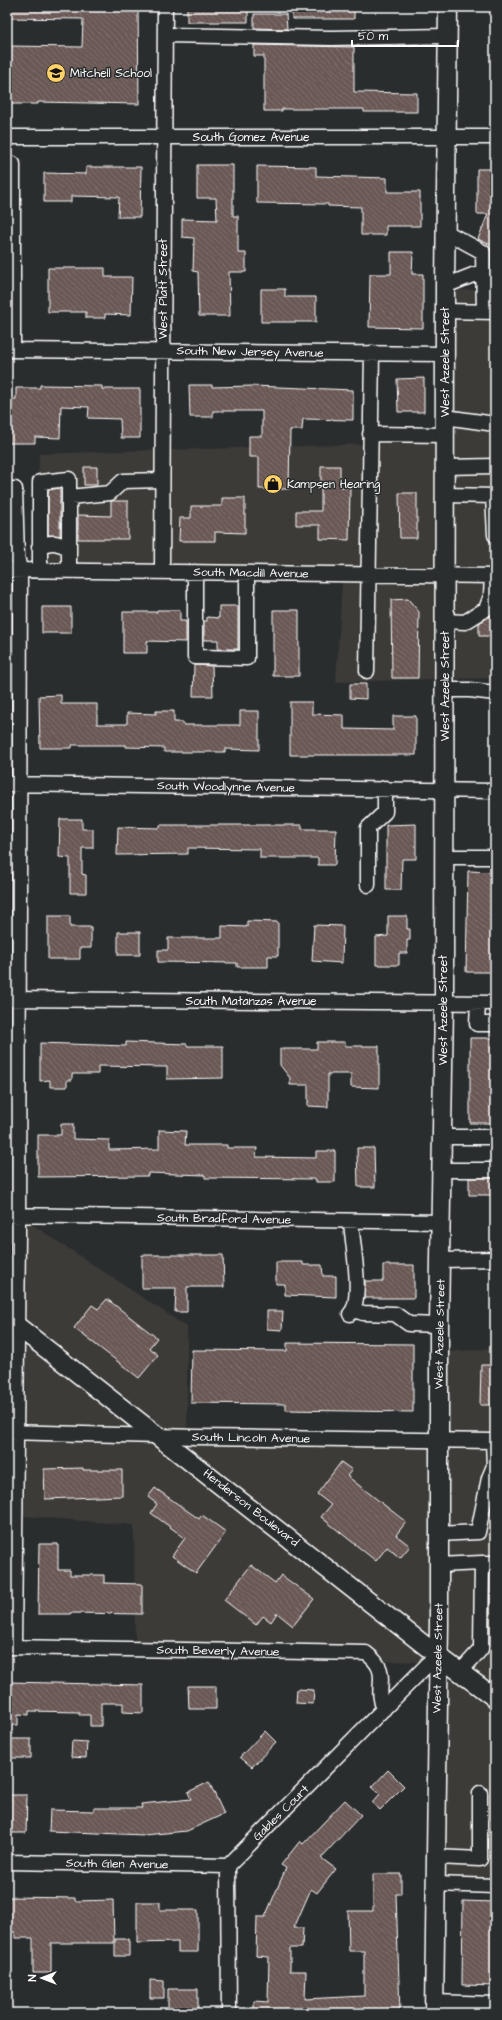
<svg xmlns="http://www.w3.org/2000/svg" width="502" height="2020" viewBox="0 0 502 2020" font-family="'Architects Daughter',sans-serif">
<defs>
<pattern id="building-back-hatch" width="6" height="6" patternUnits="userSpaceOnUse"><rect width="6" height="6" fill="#6a5854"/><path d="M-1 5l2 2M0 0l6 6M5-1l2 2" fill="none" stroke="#80716e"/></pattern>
</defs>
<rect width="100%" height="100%" fill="#2a2d2e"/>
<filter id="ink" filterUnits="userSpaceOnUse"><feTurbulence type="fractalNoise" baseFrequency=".025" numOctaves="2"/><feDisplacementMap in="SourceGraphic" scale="8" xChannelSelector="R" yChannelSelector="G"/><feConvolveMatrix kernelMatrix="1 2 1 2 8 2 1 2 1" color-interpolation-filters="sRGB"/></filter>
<g filter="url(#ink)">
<path fill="#3d3a39" d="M495,289V569H453V290Z
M437,442V568L170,564L171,450Z
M154,450V564L37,563L39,454Z
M342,582L437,583V679L336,682Z
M453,583H495V678L453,679Z
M26,1223H30L187,1327V1430L163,1429L26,1323Z
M7,1328L9,1329L8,1425H7Z
M26,1342L138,1429L25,1425Z
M495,1348V1434L447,1433V1352Z
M25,1440L157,1444L426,1656L420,1662L385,1661L381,1654L366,1646L135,1642L134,1525L24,1516Z
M183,1444L431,1448L429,1639Z
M447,1448H495V1688L446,1652Z
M445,1671L495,1708V1880L444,1879Z"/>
<path fill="url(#building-back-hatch)" stroke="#fff" d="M7,7H138L139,104L38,102V104H7V46L82,47L83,19L7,18Z
M187,7H248V22H187Z
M292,7H354V19H292Z
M254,14H286L287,29L254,28Z
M254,45L354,47V92L417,93V112H364V109H282V111H264V56H254Z
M197,165H233V216H238V253H246V272H229L230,316H199L198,272L193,271L194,238L182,237V219L217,220L216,198H197Z
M257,166L316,167V176L387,178V192H420V226H386V235H361V207L328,206V204L257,203Z
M86,167H141L140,217H118L119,197L71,196V202H44V173L86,174Z
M477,169H495V247L478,239L488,214H477Z
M391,252H413L412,274H423V328L369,327L370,274H391Z
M48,268H105V277H132L131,315L105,314V318H86V312H48Z
M261,289H285V297H316V322H261Z
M424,378V412H398L397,379Z
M40,385L102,386V389H140V438H121L120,419L88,418L89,407L61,406L60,438L35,437V443H7V399H16V388H40Z
M189,385H212V387L253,386L353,390V420L303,419L302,430H290L289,489H259V457H249V436H262V411H213V417H190Z
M321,466H340V487H350L349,540L320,539V525H296V511H321Z
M84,467H97V485H84Z
M60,488V536L48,535V490Z
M399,493H417V538H400Z
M222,498H245V533L215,532V541H179L180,518H191V506H222Z
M111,501H128V539H78V515L111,516Z
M408,599L419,612L418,678H392L391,600Z
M219,606H238V649H218V640H204V621H207V617L219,618Z
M42,607H71V633H42Z
M157,610H180V621H186V642L147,641V653H123V612H157Z
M273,610H299V676H273Z
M492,615H495V636H479V623Z
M194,665L212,666L213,696H193Z
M350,684H366V699L350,698Z
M61,695V704H97V724H127V713L156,714V711H174V722H183V725H240V711H259V750L225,749V752H164V748L126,747V745H72V748H40L39,696Z
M290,702H312V714L344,715V729L393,730V716H416V755H290Z
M60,819H82V829H93V848H82V874L86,875V893H70V858L59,857Z
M416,824V859H402L401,890H386V825Z
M160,825H302V829H336L335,865H318V858H260V849L188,848V854L117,855L118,827L160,828Z
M468,871L495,872V972H466Z
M48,916H70V927H91V948H80V959H48Z
M388,916H407V929H410V940H407V953H399V965H376V937L388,936Z
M247,921L278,922V956H268V967H237V963L158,962V950H168V938H222V926L247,927Z
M314,925L343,926L342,963L312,961Z
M118,932H140V955H118Z
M470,1038H495V1123H470Z
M126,1042L187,1044V1046H223V1078L167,1079V1067L98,1066V1074H72V1080H67V1087H50V1080L40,1081V1043L126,1046Z
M317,1042H345V1046H379V1088L351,1087V1074H328V1107L308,1106V1085H290V1078L280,1065V1049H317Z
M61,1124H73V1139L109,1140V1150L159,1149V1130L186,1131L185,1145H227V1148H257L256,1157L316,1158V1151H335V1182H316V1179L205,1178V1175L148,1173V1176L38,1177V1135H61Z
M357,1148H374L375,1187H358Z
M469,1178H495V1195H469Z
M142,1255H223L224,1287H187V1312H175L176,1288H142Z
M276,1262H303V1265H322L323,1276H336V1297L285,1295V1284H276Z
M383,1265H414V1298H365V1281H383Z
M107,1299L157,1338L149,1348L158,1355L139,1378L74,1328L92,1305L98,1309Z
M267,1311H283L282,1330L267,1329Z
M287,1343L413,1344V1412L286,1410V1404L191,1403L192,1350L287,1351Z
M481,1365H495V1405H480Z
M341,1462L352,1470L347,1476L406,1522L396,1535L410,1546L400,1558L387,1547L376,1561L321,1517L331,1505L317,1494Z
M83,1468V1470H122V1496L45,1499L44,1469Z
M155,1488L199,1519L202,1515L226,1532L196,1573L172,1556L185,1538L151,1513L157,1504L148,1497Z
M39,1544H58V1570H70V1575H104V1583L142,1584V1614L70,1613V1614H38Z
M251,1565L275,1583L281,1575L314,1599L293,1626L277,1613L271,1622L263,1616L256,1625L224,1600Z
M7,1682L143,1685V1713L123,1712V1703H101V1726H90V1715H79V1712L29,1711V1715L18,1714V1725H7Z
M188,1686H216V1709H189Z
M297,1689L314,1690L313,1704L296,1703Z
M265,1731L276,1742L252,1767L240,1757Z
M11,1739H31V1758H12Z
M72,1741L87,1742L86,1758L71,1757Z
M388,1770L404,1786L380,1810L372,1803L380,1794L372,1787Z
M209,1782L224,1814L187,1831L144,1835L49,1831L50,1810L94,1811V1808H142L141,1804L191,1799L188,1792Z
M7,1795H27L26,1833H7Z
M345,1800L361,1815L321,1858L336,1869L317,1893L311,1889L294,1928H303L302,1948H290V1971H306L305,1999L364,1996V1951H349L348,1911H373V1874H401V1894H396L400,2013H254V2001L268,2002L269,1957L256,1956L257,1917H265L286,1868L281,1865L300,1841L303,1844Z
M7,1897L75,1898V1901L113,1900L114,1943H51V1973H33V1938H15V1932H7Z
M463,1901L495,1902V1986L462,1985Z
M137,1902H160V1910H198V1952H178V1942L137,1943Z
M115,1939H129V1956H115Z
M150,1980L164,1981V1998H150Z
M168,1989H198V2013H168Z"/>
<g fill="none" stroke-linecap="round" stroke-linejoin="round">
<g stroke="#fff" stroke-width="17">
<path id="minor" d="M165,35L331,38L448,36
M7,137H495
M13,164V350
M446,232L483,252L484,312
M445,286L483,271
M445,311L495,312
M7,350L445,354
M445,417L495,424
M370,434L445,435
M445,467L495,466
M7,489H15L17,556L20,570L18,1234L14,1647
M445,495L495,496
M493,496L495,535
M69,497L110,493L123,481L162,480
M39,547C51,540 58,543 69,548
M7,570L495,576
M40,570V482L69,479V571
M162,571L165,7
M195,572V657L247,658V573
M445,621L465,622L486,609L491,596L492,576
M367,671L372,353
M445,690H470L495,693
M7,784L495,791
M444,857H495
M368,885V828L385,812V788
M7,999L495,1003
M478,1003L477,1024H495
M442,1137H495
M442,1170H495
M7,1215L441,1222
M440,1260L495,1259
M354,1310L363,1313L395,1314L409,1324L439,1325
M350,1314C364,1300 352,1242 351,1221
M7,1432L196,1437L495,1441
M438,1534L478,1532L489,1478L494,1466L493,1441
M438,1565L482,1563
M7,1647L366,1653C393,1673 373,1685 384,1709
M460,1672L481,1649L482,1563H495
M436,1857L480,1859V1793
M7,1862L228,1866
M435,1884L495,1886
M434,2002L495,2004
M229,2013L228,1866L437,1655"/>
</g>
<g stroke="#fff" stroke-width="21">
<path id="major" d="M7,1318L437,1655L495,1698
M434,2013L439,1623V1325L444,1003L445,286L448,7"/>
</g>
<use href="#minor" stroke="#2a2d2e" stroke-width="14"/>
<use href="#major" stroke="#2a2d2e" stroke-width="18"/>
</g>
</g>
<defs>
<g id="school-disc" transform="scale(1)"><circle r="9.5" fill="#ffd166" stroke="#2a2d2e"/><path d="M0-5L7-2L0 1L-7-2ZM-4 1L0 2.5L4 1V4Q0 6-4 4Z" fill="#111"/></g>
<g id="shop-disc" transform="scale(1)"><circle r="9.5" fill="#ffd166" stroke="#2a2d2e"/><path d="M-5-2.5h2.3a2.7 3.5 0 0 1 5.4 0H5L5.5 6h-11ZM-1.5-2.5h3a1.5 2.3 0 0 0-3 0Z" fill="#111"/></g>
</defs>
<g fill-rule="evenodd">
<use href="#school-disc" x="56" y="73"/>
<use href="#shop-disc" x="273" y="484"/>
</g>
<g text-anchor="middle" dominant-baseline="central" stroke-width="3" stroke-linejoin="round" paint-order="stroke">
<g font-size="12" fill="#fff" stroke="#2a2d2e" text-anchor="start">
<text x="70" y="73">Mitchell School</text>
<text x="287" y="484">Kampsen Hearing</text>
</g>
<g font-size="12" fill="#fff" stroke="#2a2d2e">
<text x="251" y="137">South Gomez Avenue</text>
<text transform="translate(163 289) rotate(-90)">West Platt Street</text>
<text transform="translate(250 352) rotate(1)">South New Jersey Avenue</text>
<text transform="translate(445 362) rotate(-90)">West Azeele Street</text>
<text transform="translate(251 573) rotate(1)">South Macdill Avenue</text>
<text transform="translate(445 686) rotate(-90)">West Azeele Street</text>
<text transform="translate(226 787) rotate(1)">South Woodlynne Avenue</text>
<text x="251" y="1001">South Matanzas Avenue</text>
<text transform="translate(443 1010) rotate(-90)">West Azeele Street</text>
<text transform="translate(224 1219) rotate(1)">South Bradford Avenue</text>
<text transform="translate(440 1334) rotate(-89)">West Azeele Street</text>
<text transform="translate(251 1438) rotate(1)">South Lincoln Avenue</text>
<text transform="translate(251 1508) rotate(38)">Henderson Boulevard</text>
<text transform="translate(218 1651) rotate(1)">South Beverly Avenue</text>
<text transform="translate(438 1658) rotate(-89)">West Azeele Street</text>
<text transform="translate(281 1813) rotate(-45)">Gables Court</text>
<text transform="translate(117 1864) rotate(1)">South Glen Avenue</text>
</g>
</g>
<rect width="502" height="2020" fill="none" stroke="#2a2d2e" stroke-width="24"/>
<rect x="12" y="12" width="478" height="1996" fill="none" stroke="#fff" stroke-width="1.5" filter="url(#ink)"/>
<g transform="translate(42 1978) rotate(270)" stroke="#2a2d2e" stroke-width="3" paint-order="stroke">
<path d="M0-3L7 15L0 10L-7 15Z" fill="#ffffff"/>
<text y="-6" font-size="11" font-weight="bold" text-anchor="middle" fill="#ffffff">N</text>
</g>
<path d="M352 40v6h106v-6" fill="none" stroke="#ffffff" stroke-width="2"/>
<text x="358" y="40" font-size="12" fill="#ffffff" stroke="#2a2d2e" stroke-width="3" paint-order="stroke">50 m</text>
</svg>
